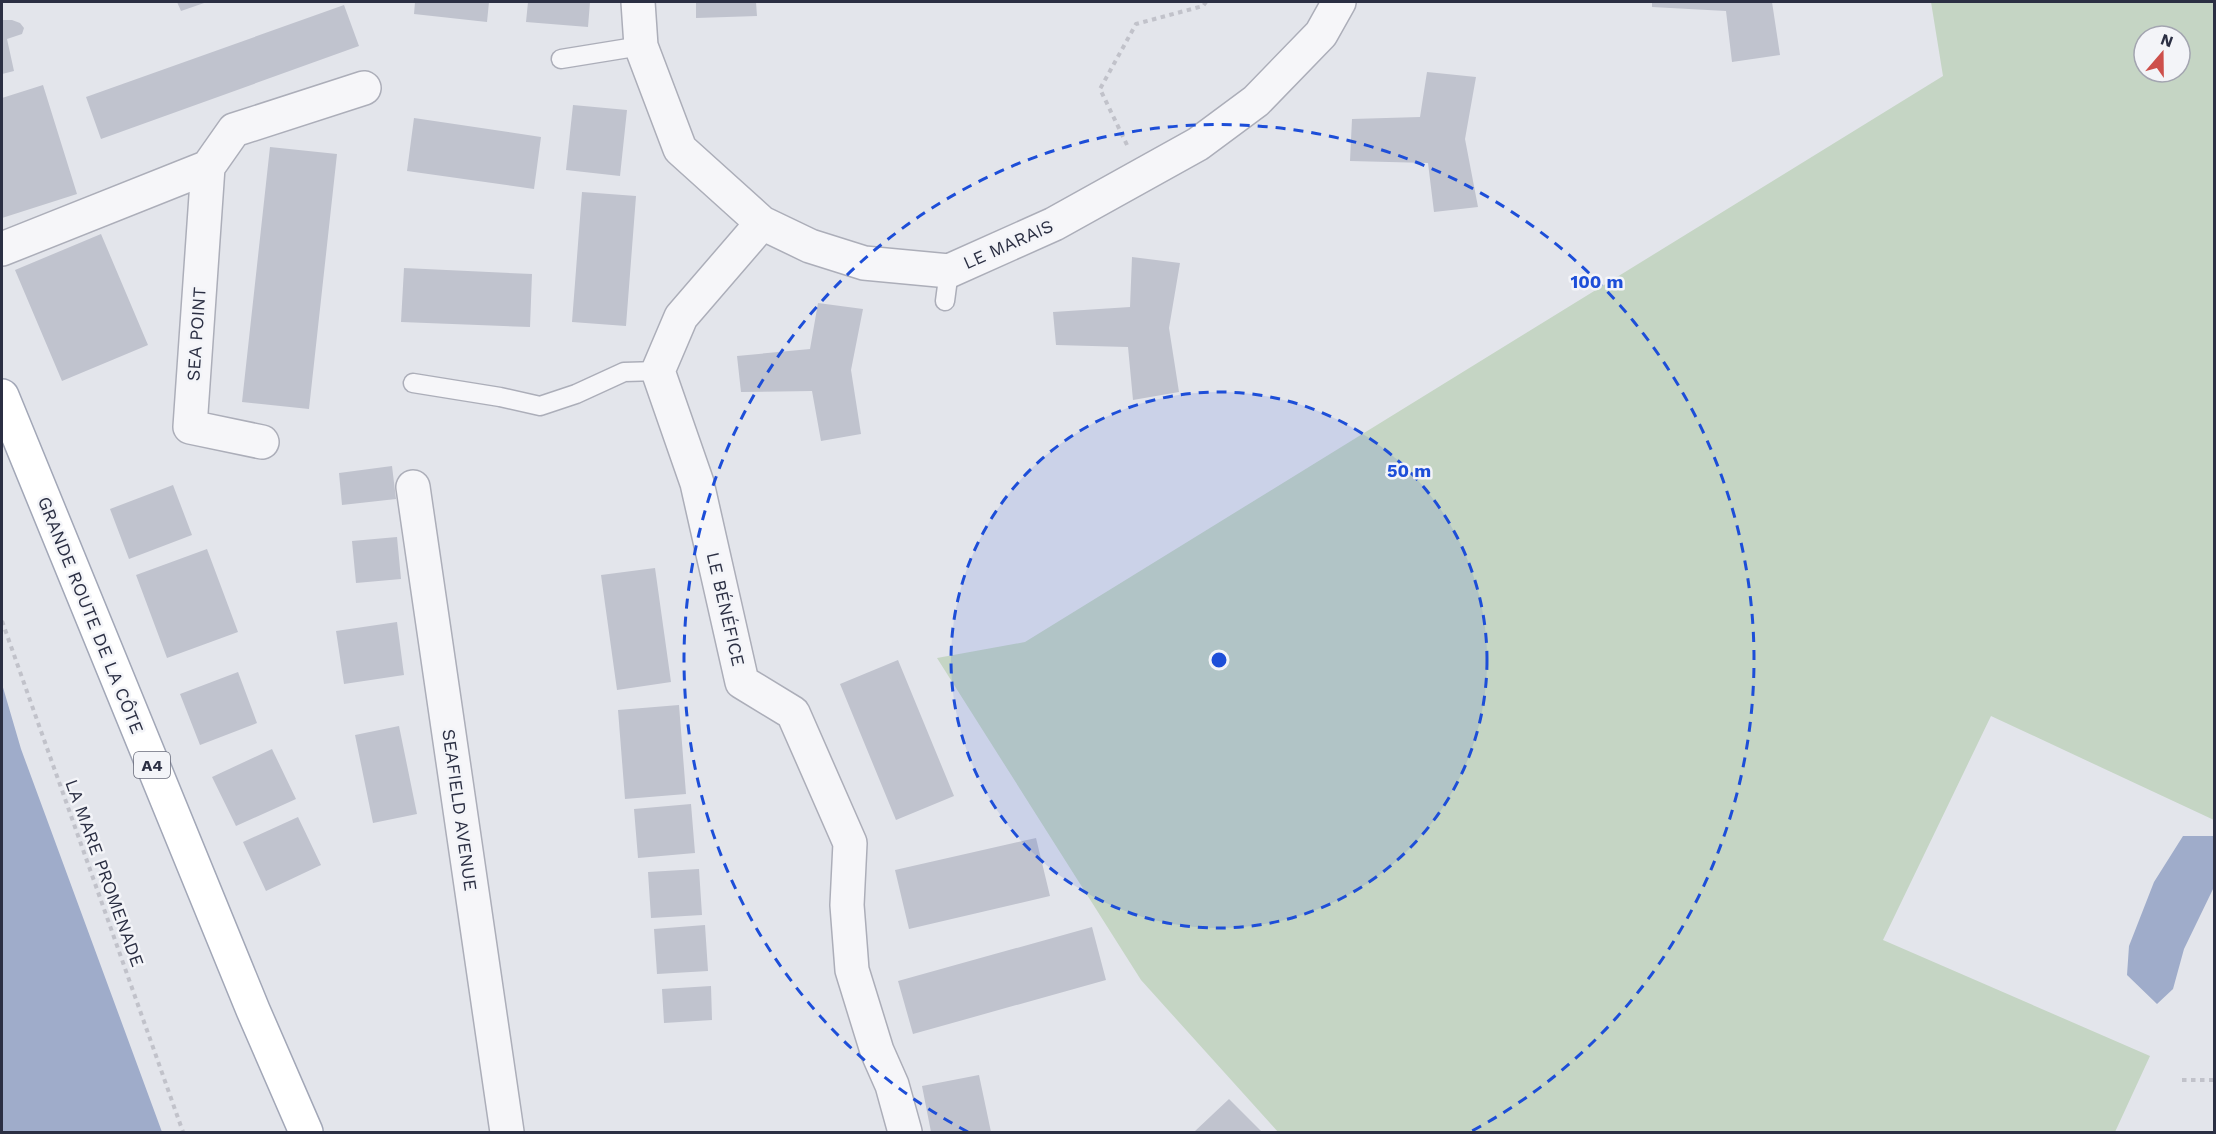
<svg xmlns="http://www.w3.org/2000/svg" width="2216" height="1134" viewBox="0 0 2216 1134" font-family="'Work Sans',sans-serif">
<rect width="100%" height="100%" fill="#e3e5eb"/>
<path fill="#c5d5c4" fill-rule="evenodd" d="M1931,2H2214V820L1991,716L1883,940L2150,1056L2115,1132H1278L1141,980L937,658L1025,642L1943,76ZM2144,36H2180V72H2144Z"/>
<path fill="#9facca" d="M2,684L21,749L162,1132H2Z
M2183,836H2214V887L2184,949L2173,989L2157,1004L2127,975L2129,946L2154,882Z"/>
<path fill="#c0c3ce" d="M177,2H207L181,11Z
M415,2H489L487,22L414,14Z
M528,2H590L588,27L526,22Z
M696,2H756L757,16L696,18Z
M1652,2H1772L1780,55L1732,62L1726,11L1652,7Z
M344,5L359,46L101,139L86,97Z
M2,20H12L20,23L24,28L22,34L7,39L14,71L2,74Z
M1427,72L1476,77L1465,139L1478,207L1434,212L1428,163L1350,161L1352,119L1420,117Z
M43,85L77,194L2,218V98Z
M573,105L627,110L620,176L566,170Z
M414,118L541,137L534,189L407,171Z
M270,147L337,154L309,409L242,402Z
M582,192L636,196L626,326L572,322Z
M101,234L148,345L62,381L15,270Z
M1132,257L1180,263L1169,328L1179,392L1133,400L1128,347L1056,345L1053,312L1130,307Z
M404,268L532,274L530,327L401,322Z
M818,303L863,309L851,370L861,434L821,441L812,391L741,392L737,356L810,349Z
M392,466L396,499L342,505L339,473Z
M173,485L192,535L129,559L110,509Z
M397,537L401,579L356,583L352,541Z
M207,549L238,632L167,658L136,575Z
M655,568L671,682L617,690L601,575Z
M397,622L404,675L344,684L336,631Z
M898,660L954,796L896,820L840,684Z
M238,672L257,723L200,745L180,694Z
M679,705L686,794L625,799L618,710Z
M399,726L417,814L373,823L355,735Z
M272,749L296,799L236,826L212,777Z
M691,804L695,853L638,858L634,809Z
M298,817L321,865L266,891L243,842Z
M1036,838L1050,896L909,929L895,870Z
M699,869L702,915L651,918L648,872Z
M705,925L708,971L657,974L654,929Z
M1092,927L1106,980L913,1034L898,981Z
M711,986L712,1020L664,1023L662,989Z
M979,1075L991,1132H931L922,1086Z
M1229,1099L1262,1132H1194Z"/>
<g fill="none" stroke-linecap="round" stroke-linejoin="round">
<g stroke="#acaeb9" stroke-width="21">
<path id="lane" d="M561,59L641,46
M945,301L949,271
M413,383L500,397L540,406L576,394L624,372L658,371"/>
</g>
<g stroke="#acaeb9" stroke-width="36">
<path id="street" d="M638,2L641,46L680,149L762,223L810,246L864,263L949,271L1054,224L1198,144L1256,101L1321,34L1339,2
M208,167L190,427L262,442
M762,223L681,317L658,371L697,483L742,682L793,713L850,843L847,905L852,970L877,1051L892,1085L905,1132
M2,249L208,167L234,130L364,88
M413,487L507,1132"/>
</g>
<g stroke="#a2a7b7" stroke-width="36">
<path id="primary" d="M2,396L253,1010L306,1132"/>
</g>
<path stroke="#c1c2ca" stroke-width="4" stroke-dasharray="4.5 4.5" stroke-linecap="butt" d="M1127,145L1100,89L1136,24L1203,6L1206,2
M2,621L183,1132
M2182,1080H2214"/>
<use href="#lane" stroke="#f6f6f9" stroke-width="18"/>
<use href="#street" stroke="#f6f6f9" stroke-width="33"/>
<use href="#primary" stroke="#fff" stroke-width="33"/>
</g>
<circle cx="1219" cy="660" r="268" fill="#1d4ed8" fill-opacity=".12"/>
<g fill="none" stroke="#1d4ed8" stroke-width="3" stroke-dasharray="10 8">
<circle cx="1219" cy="660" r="268"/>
<path d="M968 1132A535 535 0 1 1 1470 1132"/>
</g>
<g text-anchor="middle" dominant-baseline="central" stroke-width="5" stroke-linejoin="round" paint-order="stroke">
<rect fill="#f3f4f8" stroke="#676a79" stroke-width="1.5" x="134" y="752" width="36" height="26" rx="4.5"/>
<g font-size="16" font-weight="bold" fill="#2b2f43">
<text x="152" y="765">A4</text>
</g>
<g font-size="18" fill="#2b2f43" stroke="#f3f4f8">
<text transform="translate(1008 244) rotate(-24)">LE MARAIS</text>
<text transform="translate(196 334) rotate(-86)">SEA POINT</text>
<text transform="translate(726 609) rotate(77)">LE BÉNÉFICE</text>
<text transform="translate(91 615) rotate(68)">GRANDE ROUTE DE LA CÔTE</text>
<text transform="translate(460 810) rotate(82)">SEAFIELD AVENUE</text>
<text transform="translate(105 873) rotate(70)">LA MARE PROMENADE</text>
</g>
</g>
<circle cx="1219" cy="660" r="9" fill="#1d4ed8" stroke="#f3f4f8" stroke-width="3"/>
<g font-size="18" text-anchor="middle" font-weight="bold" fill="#1d4ed8" stroke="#f3f4f8" stroke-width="5" stroke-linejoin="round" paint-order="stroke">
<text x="1597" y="288">100 m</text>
<text x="1409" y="477">50 m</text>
</g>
<rect width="2216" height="1134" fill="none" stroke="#2b2f43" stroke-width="6"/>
<g transform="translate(2162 54) rotate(20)"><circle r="28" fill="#f3f4f8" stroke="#a3a5b0" stroke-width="1.5"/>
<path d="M0-4.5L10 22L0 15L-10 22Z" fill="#cd4f4b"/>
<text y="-9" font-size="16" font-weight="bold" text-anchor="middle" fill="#2b2f43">N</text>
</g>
</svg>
